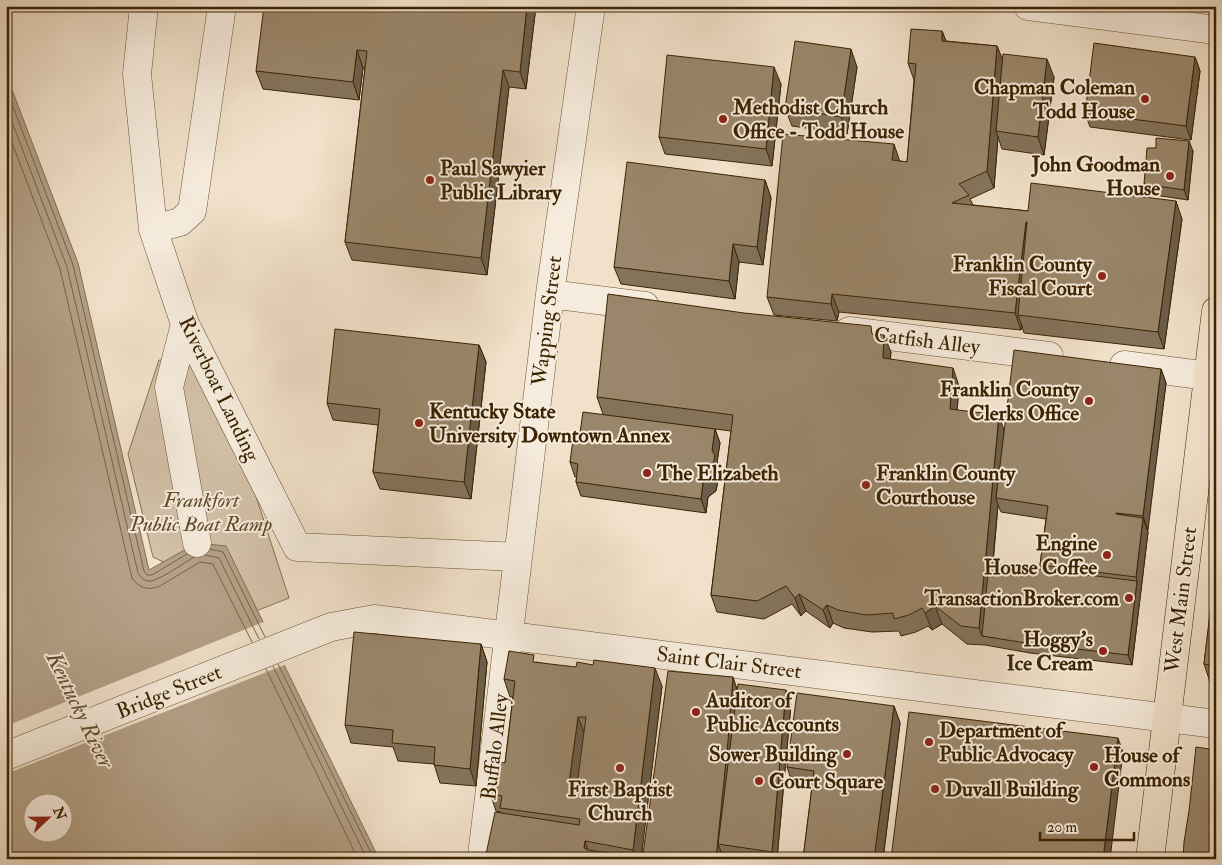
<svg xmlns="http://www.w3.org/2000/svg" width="1222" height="865" viewBox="0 0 1222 865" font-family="'IM FELL Double Pica',serif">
<rect width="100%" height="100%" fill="#f1e1ca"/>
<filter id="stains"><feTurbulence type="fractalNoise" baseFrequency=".004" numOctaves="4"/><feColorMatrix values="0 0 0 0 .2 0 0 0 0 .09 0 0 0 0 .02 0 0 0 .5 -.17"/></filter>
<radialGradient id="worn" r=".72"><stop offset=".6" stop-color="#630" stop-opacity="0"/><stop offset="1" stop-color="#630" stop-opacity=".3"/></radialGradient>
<path fill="#d2c1a8" stroke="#877254" d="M159,360L196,361L252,484L289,598L238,618L184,572L153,557L128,454Z"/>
<path fill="#b3a086" stroke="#836e51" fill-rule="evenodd" d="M6,74L78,263L149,570L197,543L226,546L379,859H6ZM32,802H62V832H32Z"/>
<path fill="#f1e1ca" d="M266,621L287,664L6,774V726Z"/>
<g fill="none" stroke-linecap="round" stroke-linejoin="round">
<path stroke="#786244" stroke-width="1" d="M6,88L73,265L144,571L147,575H152L187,554
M6,106L67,267L138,573C141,578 145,582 151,581C159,580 186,562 194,557
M6,127L60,269L132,578C139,588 148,591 160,586L200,562L213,564L252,642
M210,549L223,552L265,637
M205,555L219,558L259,639
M278,664L374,859
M273,666L367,859
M266,669L358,859"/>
<g stroke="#695233" stroke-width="29">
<path id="minor" d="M144,6L137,74L153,229L185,324L297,547L518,557
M1028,6L1216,30
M153,229L180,222L192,211L222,6
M550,294L645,306
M185,324L169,387L197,543
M849,331L1049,356
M1124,365L1216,377
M6,756L331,627L374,619L1216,724
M483,859L482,855L550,294L591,6"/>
</g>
<g stroke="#3c2301" stroke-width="29">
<path id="major" d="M1150,859L1216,311"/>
</g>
<use href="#minor" stroke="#f6ecdd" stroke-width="28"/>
<use href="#major" stroke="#f1e1ca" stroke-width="28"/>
</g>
<path fill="#84735b" stroke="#3c2301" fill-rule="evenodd" d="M536,6L526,89L509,87L487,275L352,260L345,242L365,68H363L359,100L263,89L256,71Z
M942,31L946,41L997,46L1002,59L1054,77L1044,155L1002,149L998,137L994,188L970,199L973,205L1028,211L1182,219L1164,349L1024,333L1022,326L1021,330L839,312L837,321L774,315L767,297L900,161L907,162L914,80L908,63Z
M1195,57L1200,71L1191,140L1090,127L1085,113Z
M857,67L847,134L792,126L785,108Z
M781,84L772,166L665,154L659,137Z
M1156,148L1193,151L1188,200L1148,194L1144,184Z
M765,180L771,198L763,265L739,262L735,299L621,284L614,267Z
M874,334L891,352L890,359L959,386L957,410L1004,430L1161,369L1166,383L1147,530L1148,532L1132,665L1030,653L985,645L967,644L942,624L932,630L928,626L916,632L901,636L899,631L872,632L844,628L833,623L830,628L806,611L801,616L792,604L764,619L717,612L711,595L731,431L715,429L720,443L717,462L720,469L716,491L708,497L706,513L581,496L576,482L577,477H575L570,462L580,433L603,414L597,397ZM998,505L1001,512L1046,519L1040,565L1042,570L993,564Z
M479,345L486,362L471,499L380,489L373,472L378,425L333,420L327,403Z
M1216,564V682H1210L1204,664Z
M481,644L487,662L476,786L440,783L434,764L398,761L393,747L351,743L345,725Z
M536,662L662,686L641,857L644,858L643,854L738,690L791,704L777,859H485L502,813L501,812L496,811L490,793L505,763L513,697H510L504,679Z
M894,706L900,723L883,859H803L812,787L793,785L787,767Z"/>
<path fill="#6c5e4a" stroke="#3c2301" d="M527,6H536L526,89L520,72Z
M942,31L949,49L942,41Z
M997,46L1004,63L996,131L998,137L994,188L987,171Z
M851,49L857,67L847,134L841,117Z
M357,50L363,68L359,100L353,82Z
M1195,57L1200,71L1191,140L1186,126Z
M1047,59L1054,77L1044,155L1038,137Z
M774,67L781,84L772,166L766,149Z
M503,70L509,87L487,275L481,258Z
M1189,141L1193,151L1188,200L1184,190Z
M894,144L900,162L892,160Z
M765,180L771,198L763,265L757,247Z
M1176,201L1182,219L1164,349L1158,332Z
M1026,222L1033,239L1018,315L1022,326L1021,330L1015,313Z
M733,244L739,262L735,299L729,281Z
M832,294L839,312L837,321L831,304Z
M884,335L891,352L889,375L883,358Z
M479,345L486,362L471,499L464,482Z
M953,368L959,386L956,426L950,409Z
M1161,369L1166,383L1148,530L1143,516Z
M999,415L1005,433L996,498L998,505L986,636H982L979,628Z
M715,429L720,443L717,462L720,469L716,491L708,497L706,513L701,499L703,483L712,451Z
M1143,518L1148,532L1132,665L1128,655L1137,581L1136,577Z
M799,594L806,611L801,616L795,598Z
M827,605L833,623L830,628L823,610Z
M935,606L942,624L932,630L925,613Z
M481,644L487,662L476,786L470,769Z
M655,668L662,686L641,859H636L633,850Z
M733,677L739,695L718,844L724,859H716Z
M786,690L791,704L777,859H774L772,852Z
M894,706L900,723L883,859H874Z
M578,717L585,735L575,801L569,783Z
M1118,738L1123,752L1110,859H1103Z
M585,841L591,859L584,848Z"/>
<path fill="#9a866a" stroke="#3c2301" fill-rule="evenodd" d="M264,6H527L520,72L503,70L481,258L345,242L367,51L357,50L353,82L256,71Z
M911,29L942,31V41L997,46L987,171L959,184L969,195L952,203L1028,211L1031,183L1176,201L1158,332L1018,315L1027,222H1026L1015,313L832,294L831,304L767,297L783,134L894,144L892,160L907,162L916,64L908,63Z
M795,41L851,49L841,117L785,108Z
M1094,43L1195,57L1186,126L1085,113Z
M1003,54L1047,59L1038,137L996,131Z
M667,55L774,67L766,149L659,137Z
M1156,138L1189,141L1184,190L1144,184L1147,148H1156Z
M627,162L765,180L757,247L733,244L729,281L614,267Z
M608,294L744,313L871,326L872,334L884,335L883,358L953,368L950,409L999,415L979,628L961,626L935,606L925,613L922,608L909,615L894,619L893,613L866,615L838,610L827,605L823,610L799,594L795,598L786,586L757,601L711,595L733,415L597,397Z
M335,329L479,345L464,482L373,472L380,409L327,403Z
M1014,350L1161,369L1143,516L1116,513V514L1143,518L1136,577L1040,565L1048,506L996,498Z
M583,412L715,429L712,451L715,455L711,477L703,483L701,499L576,482L578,464L570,462L574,432L580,433Z
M989,563L1137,581L1128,655L1026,643L982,636Z
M1216,564V666L1204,664Z
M354,632L481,644L470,769L434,765L435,747L392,743L393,730L345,725Z
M509,651L534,655L533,662L576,667L577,662L593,665L594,660L655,668L633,850L585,841L584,848L588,850L652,859H485L495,812L579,825L580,819L500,808L502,796L490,793L494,761L505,763L515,681L504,679ZM578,717H586L577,785L569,783Z
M668,671L733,677L728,741L716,859H665V857L643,854Z
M738,684L786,690L772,852L718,844Z
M797,693L894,706L874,859H803L814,771L787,767Z
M909,712L1118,738L1103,859H891Z
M1196,747L1216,750V859H1183L1184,842L1189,811Z"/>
<g fill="#8f2418" stroke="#f6ecdd" stroke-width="2">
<circle cx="1145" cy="99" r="5"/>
<circle cx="723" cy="119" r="5"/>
<circle cx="1170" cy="176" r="5"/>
<circle cx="430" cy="180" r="5"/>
<circle cx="1102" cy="276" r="5"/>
<circle cx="1089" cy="401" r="5"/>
<circle cx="419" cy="423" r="5"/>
<circle cx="647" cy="473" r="5"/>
<circle cx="866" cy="485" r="5"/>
<circle cx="1107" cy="555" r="5"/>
<circle cx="1129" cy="598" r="5"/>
<circle cx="1103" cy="651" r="5"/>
<circle cx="696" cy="712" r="5"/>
<circle cx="929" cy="742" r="5"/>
<circle cx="847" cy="754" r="5"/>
<circle cx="1094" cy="767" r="5"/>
<circle cx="620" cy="768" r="5"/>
<circle cx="759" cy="781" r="5"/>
<circle cx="935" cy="789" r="5"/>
</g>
<g text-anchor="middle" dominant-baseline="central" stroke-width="4" stroke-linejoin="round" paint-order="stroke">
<g font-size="21" font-weight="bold" fill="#3c2301" stroke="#f6ecdd" text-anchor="start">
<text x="1135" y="87" text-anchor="end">Chapman Coleman<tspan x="1135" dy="24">Todd House</tspan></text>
<text x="733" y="107">Methodist Church<tspan x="733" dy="24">Office - Todd House</tspan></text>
<text x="1160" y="164" text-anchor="end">John Goodman<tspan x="1160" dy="24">House</tspan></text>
<text x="440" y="168">Paul Sawyier<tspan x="440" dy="24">Public Library</tspan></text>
<text x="1092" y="264" text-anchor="end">Franklin County<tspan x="1092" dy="24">Fiscal Court</tspan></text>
<text x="1079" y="389" text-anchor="end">Franklin County<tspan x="1079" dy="24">Clerks Office</tspan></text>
<text x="429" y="411">Kentucky State<tspan x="429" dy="24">University Downtown Annex</tspan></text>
<text x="657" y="473">The Elizabeth</text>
<text x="876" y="473">Franklin County<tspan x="876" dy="24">Courthouse</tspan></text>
<text x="1097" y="543" text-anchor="end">Engine<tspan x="1097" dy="24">House Coffee</tspan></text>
<text x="1119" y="598" text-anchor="end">TransactionBroker.com</text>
<text x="1093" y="639" text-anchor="end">Hoggy's<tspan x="1093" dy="24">Ice Cream</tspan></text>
<text x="706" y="700">Auditor of<tspan x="706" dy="24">Public Accounts</tspan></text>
<text x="939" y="730">Department of<tspan x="939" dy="24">Public Advocacy</tspan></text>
<text x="837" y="754" text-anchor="end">Sower Building</text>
<text x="1104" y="755">House of<tspan x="1104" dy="24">Commons</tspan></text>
<text x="769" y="781">Court Square</text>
<text x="620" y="789" text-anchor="middle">First Baptist<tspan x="620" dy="24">Church</tspan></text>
<text x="945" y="789">Duvall Building</text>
</g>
<g font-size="21" fill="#3c2301" stroke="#f6ecdd">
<text transform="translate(547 321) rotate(-83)">Wapping Street</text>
<text transform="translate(927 341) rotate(7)">Catfish Alley</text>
<text transform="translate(219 389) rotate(64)">Riverboat Landing</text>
<text transform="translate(1181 600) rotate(-83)">West Main Street</text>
<text transform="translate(729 663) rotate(7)">Saint Clair Street</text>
<text transform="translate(169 692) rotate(-22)">Bridge Street</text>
<text transform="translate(495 747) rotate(-83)">Buffalo Alley</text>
</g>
<g font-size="21" font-style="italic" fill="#624a2b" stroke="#f6ecdd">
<text x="201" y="500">Frankfort<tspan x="201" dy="24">Public Boat Ramp</tspan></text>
</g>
<g font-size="22" font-style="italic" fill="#664f30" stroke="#f6ecdd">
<text transform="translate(80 710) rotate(64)">Kentucky River</text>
</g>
</g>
<rect width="1222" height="865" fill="none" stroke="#f1e1ca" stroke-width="25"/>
<rect x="8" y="8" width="1207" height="850" fill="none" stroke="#3c2301" stroke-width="2.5"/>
<rect x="12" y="12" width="1197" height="840" fill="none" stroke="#3c2301"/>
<g transform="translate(48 818) rotate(68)"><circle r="24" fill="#f6ecdd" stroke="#ac9c85"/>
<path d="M0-4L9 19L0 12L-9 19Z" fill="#8f2418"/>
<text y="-8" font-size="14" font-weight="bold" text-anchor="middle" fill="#3c2301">N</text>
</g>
<path d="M1040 832v8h94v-8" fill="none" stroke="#3c2301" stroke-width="2.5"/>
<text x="1047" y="832" font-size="15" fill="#3c2301" stroke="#f6ecdd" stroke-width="4" paint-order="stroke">20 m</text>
<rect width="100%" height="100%" filter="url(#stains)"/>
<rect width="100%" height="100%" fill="url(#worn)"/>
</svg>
